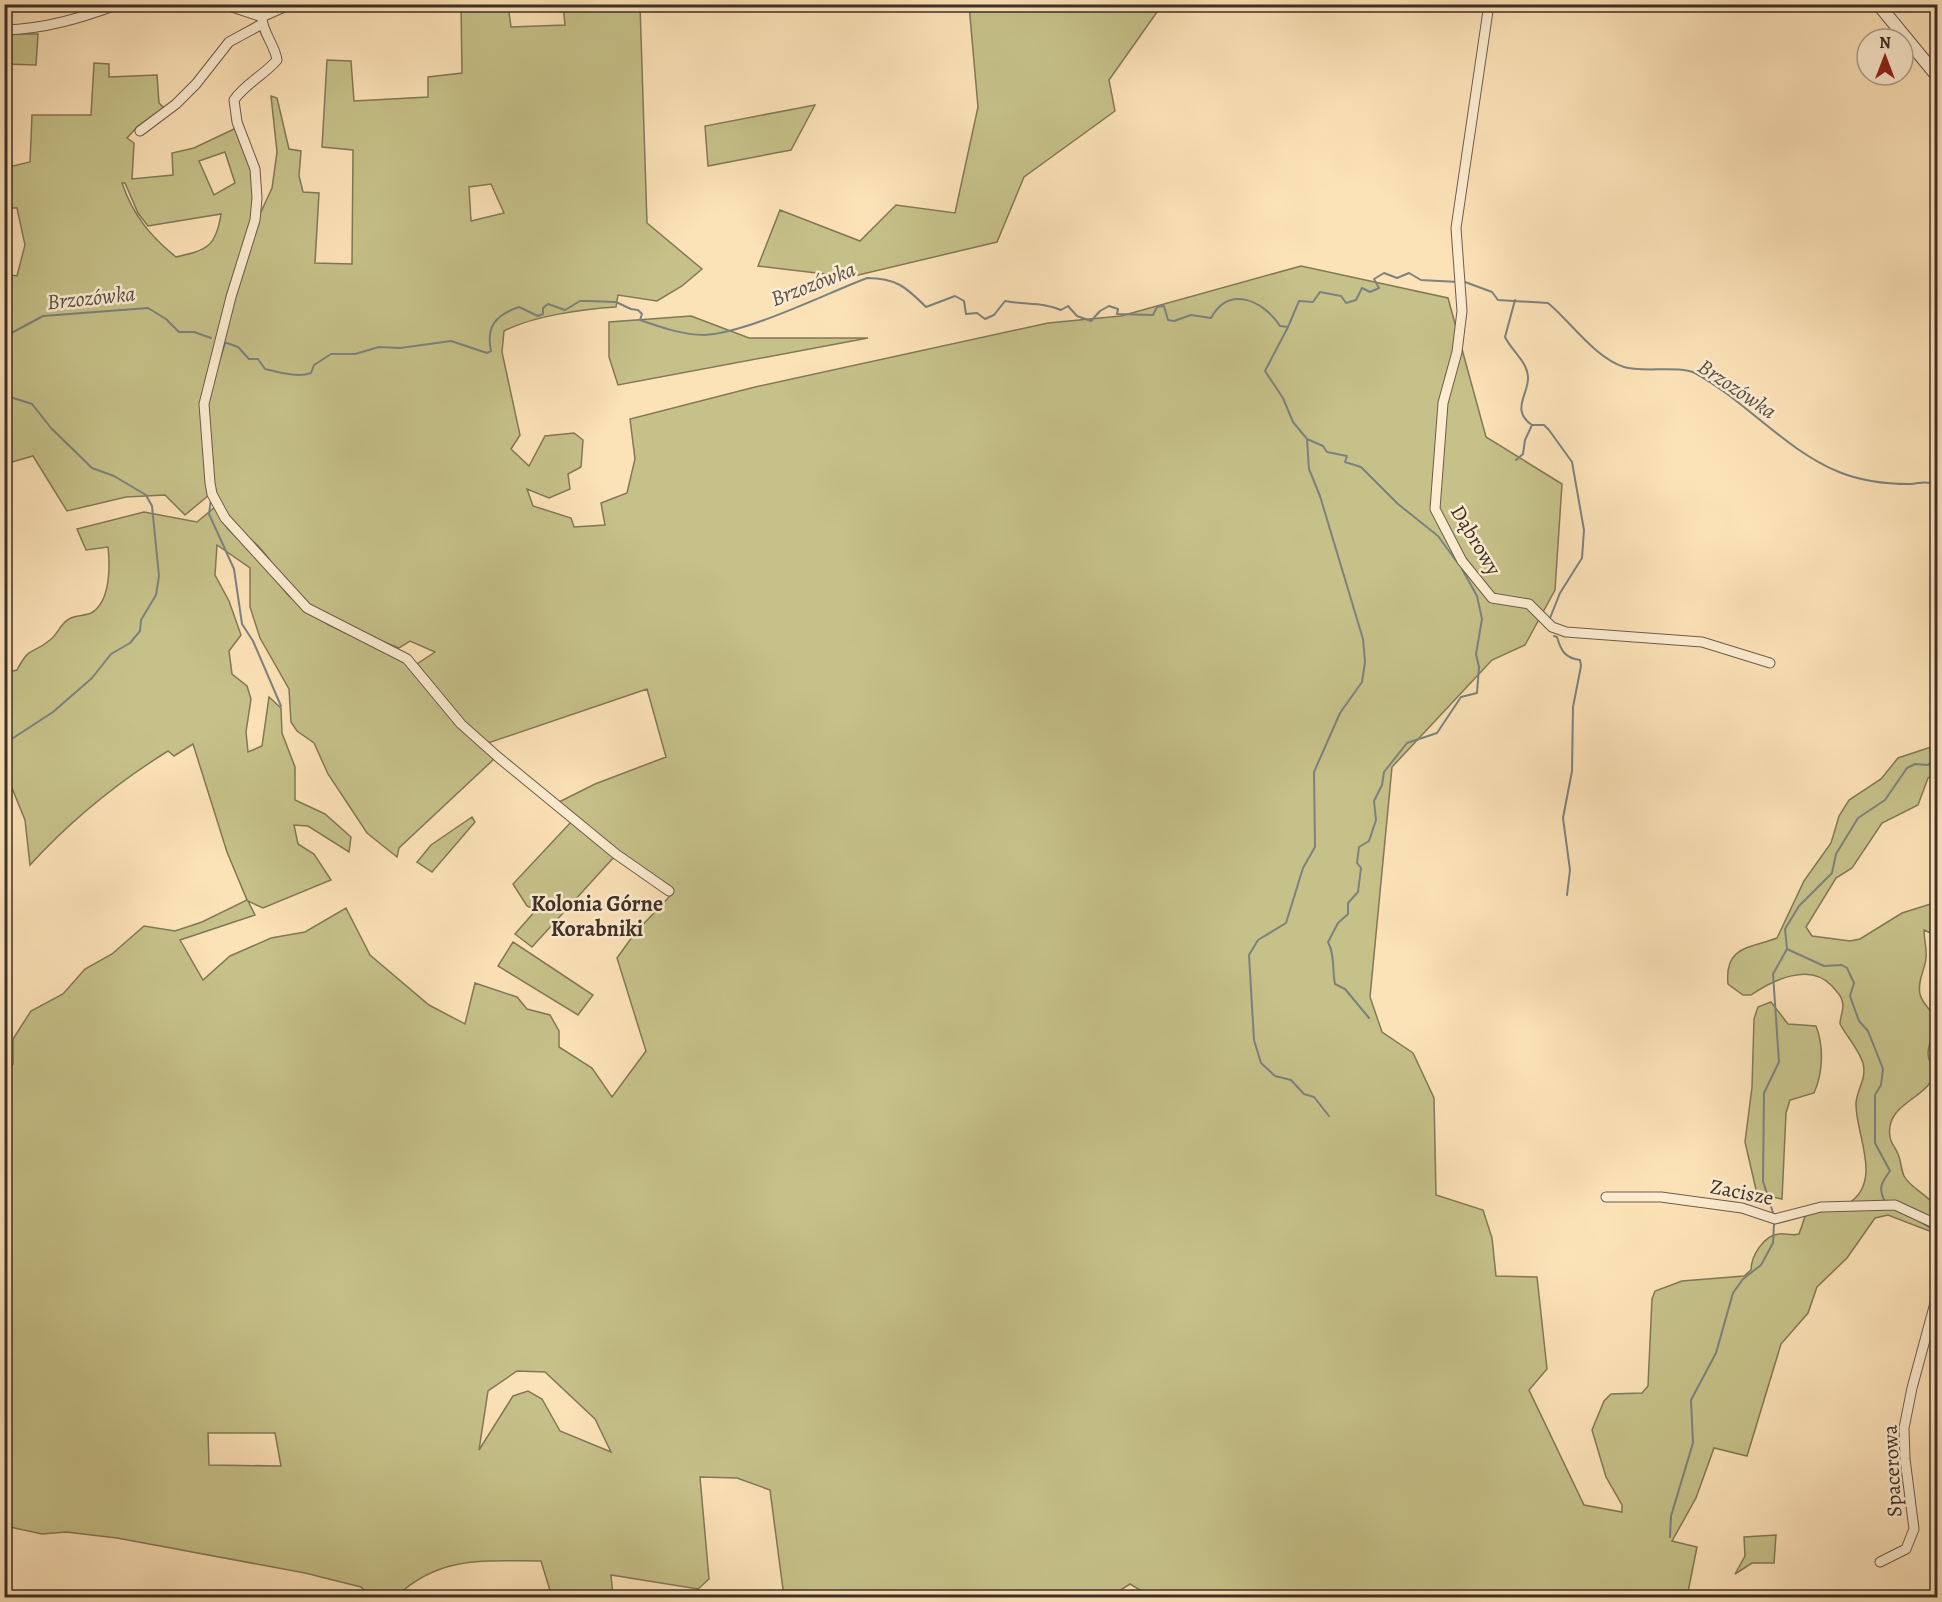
<svg xmlns="http://www.w3.org/2000/svg" width="1942" height="1602" viewBox="0 0 1942 1602" font-family="Alegreya,serif">
<rect width="100%" height="100%" fill="#fce2b7"/>
<filter id="stains"><feTurbulence type="fractalNoise" baseFrequency=".00333" numOctaves="4"/><feColorMatrix values="0 0 0 0 .2 0 0 0 0 .09 0 0 0 0 .02 0 0 0 .5 -.17"/></filter>
<radialGradient id="worn" r=".72"><stop offset=".6" stop-color="#630" stop-opacity="0"/><stop offset="1" stop-color="#630" stop-opacity=".3"/></radialGradient>
<path fill="#c6c189" stroke="#827858" stroke-width="1.5" fill-rule="evenodd" d="M461,5H508L511,27L565,25L563,5H640L647,223L702,269L682,286L657,301L618,295L616,307C583,309 533,316 504,331L502,352L520,435L511,449L529,466L545,436L574,433L583,440L581,467L568,474L570,489L549,498L527,489L533,506L571,518L574,527L605,525L601,503L627,493L635,459L630,419L755,387L1048,323L1121,316L1301,266L1448,298L1486,437L1562,484L1555,590L1525,645L1492,660L1392,767L1370,997L1382,1032L1413,1053L1434,1098L1436,1195L1483,1210L1492,1238L1496,1276L1537,1277L1547,1369L1529,1390L1584,1505L1622,1512V1505L1606,1477L1592,1430L1604,1401L1611,1394L1642,1393L1648,1386L1652,1299L1655,1291L1682,1281L1744,1276L1751,1270C1751,1256 1764,1235 1779,1234C1786,1233 1791,1236 1799,1234L1808,1208C1821,1206 1843,1208 1853,1200C1881,1177 1855,1132 1856,1103C1857,1089 1867,1079 1863,1063C1858,1048 1847,1037 1840,1024C1840,1018 1843,1011 1843,1006C1843,997 1837,992 1832,986C1810,962 1773,980 1751,995H1743L1728,984C1724,945 1752,948 1777,938L1804,881L1831,843L1839,816L1849,800L1881,779L1898,758L1937,745V773L1928,778L1918,805L1882,823L1852,868L1836,878L1806,927L1812,936L1850,941L1860,939L1902,913L1937,902V936L1924,930C1924,940 1927,948 1926,958C1925,970 1917,981 1920,994C1922,1005 1934,1010 1934,1022C1934,1041 1920,1053 1935,1069C1933,1099 1884,1101 1890,1137C1891,1144 1896,1148 1898,1154C1901,1161 1901,1169 1904,1176C1911,1189 1929,1195 1937,1208V1234L1888,1215L1875,1218L1847,1258L1817,1287L1808,1313L1781,1344L1747,1456L1714,1448L1696,1498L1672,1541L1697,1547L1687,1597L1153,1598L1130,1584L1108,1598L784,1597L770,1490L737,1478L700,1477L709,1579L698,1589L611,1575L613,1597H552L541,1561C485,1561 439,1555 396,1597H370L361,1587L305,1573L117,1538L66,1532L42,1534L5,1526L4,1077L13,1064V1039L31,1011L63,994L85,969L112,954L144,926L175,931L202,922L247,900L227,852L193,744L174,756L168,751C115,784 72,819 30,865L25,820L5,771L4,673L17,670C30,645 32,655 50,640C58,634 60,624 69,619C75,615 85,616 91,613C111,602 110,565 108,547L86,550L77,529L144,512L197,522L215,507L228,529L254,553L288,595L304,609L329,625L403,660L494,759L399,848L397,857L367,833L328,774L314,743L297,731L291,722L289,689L260,638L250,607V568L217,545L215,575L229,601L241,635L229,651L232,674L247,686L251,699L246,732L248,752L262,746L269,697L281,708L282,733L295,767V800L325,814L351,837L349,852L308,826L294,825L298,844L314,854L331,880L263,908L248,901L255,915L180,940L203,980L230,956L271,938L305,932L346,908L370,955L429,1005L465,1024L475,983L517,997L527,1009L550,1015L559,1031V1047L592,1068L612,1097L646,1051L617,958L635,933L671,895L664,883L625,858L559,802L595,784L666,757L647,689L488,743L463,720L417,664L435,652L410,641L399,648C364,633 320,620 294,591C281,578 272,561 260,548C253,540 243,534 236,526C211,496 209,469 202,432L205,476L209,495L185,515L165,495L126,497L67,511L33,456L5,464V274L17,276L25,245L17,208H5L4,168L30,162L32,115H91L94,63L109,64V77L157,75L159,103L164,108L138,126L127,138L134,143L132,179L173,175L172,153L194,148L236,128L253,169L254,198L241,279L260,214L272,188L277,152L271,96L277,98L289,149L301,151L299,176L303,192L319,193L315,263L352,264L353,150L322,147L327,60L351,61L354,101L428,97V77L462,73ZM225,152L235,183L214,195L199,161ZM122,183H125L138,213L148,226L221,214C216,247 207,250 176,257C150,236 133,215 122,183ZM491,184L504,213L471,221L469,187ZM517,1371L545,1372L595,1419L611,1452L560,1431L542,1399L528,1391L513,1396L479,1450L488,1391ZM208,1433H275L281,1466L209,1465Z
M969,5H1162L1109,80L1115,111L1024,177L997,242L850,277L758,266L780,210L860,241L896,205L955,213L978,107Z
M5,34H38L36,65L5,64Z
M815,105L791,150L708,166L705,126Z
M691,316L749,338H868L618,385L609,357V322Z
M472,817L475,822L432,872L417,862L431,845Z
M572,821L614,857L532,947L515,934L536,910L527,906L513,884Z
M513,942L593,995L578,1015L498,966Z
M1771,1002L1788,1024L1816,1026C1824,1046 1823,1073 1814,1093L1790,1100L1786,1113L1782,1199L1757,1194L1745,1142L1752,1087L1754,1019L1758,1007Z
M1776,1535L1774,1563H1752L1735,1574L1745,1556L1744,1537Z"/>
<g fill="none" stroke-linecap="round" stroke-linejoin="round">
<path stroke="#7b8280" stroke-width="2" d="M1465,282L1492,292L1498,300L1548,303C1570,321 1595,358 1624,367C1642,373 1679,365 1695,373C1746,401 1785,450 1839,472C1861,481 1886,484 1910,484C1918,484 1925,480 1933,484L1938,480
M1515,300L1505,337C1511,350 1527,361 1528,377C1529,394 1510,410 1532,425L1525,440L1523,454L1516,460
M1288,327L1265,371L1283,398L1293,422L1307,439L1309,469L1320,496L1363,639L1365,662L1362,682L1340,713L1314,772L1315,847L1303,868L1286,923L1258,940L1249,955L1254,1040L1261,1063L1275,1076L1291,1080L1304,1094L1314,1097L1329,1116
M4,337L43,316L148,308L166,319L179,332H194L211,338
M224,342L238,347L249,359H258L265,369C279,372 297,378 311,373L314,365L331,354H355L379,347L400,348L451,341L487,353L491,351C486,327 495,315 519,307L538,316L543,314V308L548,304L565,310L580,301H588L616,302L631,309L638,310L642,314L640,320C660,327 683,335 704,335C747,333 825,294 867,278C896,278 906,287 926,307L955,296L964,301L966,314L977,313L985,319L994,315L1005,301C1025,305 1043,302 1061,310L1068,306L1077,316L1091,321L1100,311L1109,306L1118,309L1117,314L1153,315L1157,307L1164,306L1168,320L1174,321L1191,315L1211,318C1229,285 1263,300 1280,326L1288,327L1299,301L1313,302L1320,292L1341,296L1346,303L1356,300L1362,288L1370,292L1379,288L1374,279L1384,273L1397,278L1409,273L1421,280L1458,282
M219,362L225,343
M4,395L32,404L51,428L92,468L114,476L146,495L152,506L159,576L156,595L141,620L140,631L130,643L111,654L92,678L53,712L4,744
M1532,425H1544L1549,430L1572,462L1584,530L1582,558L1560,593L1550,618
M1307,439L1323,446L1327,452L1347,456L1345,462L1361,467L1398,504L1438,536L1457,562
M211,441L213,471
M211,499L209,514L234,569L242,624L253,641L281,706
M1554,636L1557,637C1561,651 1565,658 1580,660L1581,666L1573,707L1572,771L1563,818L1570,870L1567,895
M1369,1018L1345,989L1335,984C1332,969 1335,955 1328,942L1338,923L1348,914V903L1358,892L1361,868L1357,863L1359,847L1369,841L1376,820L1374,801L1382,785L1384,772L1407,743L1437,733L1461,697L1477,693L1479,667L1476,654L1482,619L1477,596L1462,569
M1885,1202C1878,1188 1881,1183 1890,1171L1875,1143V1095L1881,1085L1883,1069L1868,1031L1859,1021L1850,996L1854,983L1847,968L1842,965L1824,966L1787,949L1785,929L1799,906L1832,873L1836,854L1858,818L1885,800L1907,768L1915,764L1928,765L1938,756
M1773,1213L1763,1181L1764,1093L1779,1062L1773,974L1787,949
M1919,1221L1937,1232
M1670,1537L1671,1516L1693,1443L1691,1400L1716,1353L1733,1293L1743,1279L1761,1265L1773,1243L1774,1224"/>
<g stroke="#6d5c4c" stroke-width="11">
<path id="minor" d="M223,4L262,17L291,4
M1489,4L1456,228L1462,311L1457,352L1443,403L1435,509L1462,561L1492,598L1529,604L1552,627L1566,632L1702,642L1770,663
M262,17C262,32 275,45 277,60C264,75 245,84 234,100L237,122L255,169L257,198L255,220L231,297L204,404L210,483L212,494L225,518L307,608L407,659L461,724L498,757L616,854L669,891
M4,30C45,29 81,18 119,4
M140,131L176,104L196,84L229,42L262,24
M1606,1197H1661L1742,1208L1775,1219L1821,1207L1895,1205L1938,1225
M1880,1562L1906,1549L1914,1529L1905,1459L1904,1428L1912,1388L1938,1292"/>
</g>
<g stroke="#6d5c4c" stroke-width="14">
<path id="tertiary" d="M1878,4L1938,77"/>
</g>
<use href="#minor" stroke="#fdecd0" stroke-width="9"/>
<use href="#tertiary" stroke="#fdecd0" stroke-width="12"/>
</g>
<g text-anchor="middle" dominant-baseline="central" stroke-width="5" stroke-linejoin="round" paint-order="stroke">
<g font-size="21" fill="#3d2f28" stroke="#fdecd0">
<text transform="translate(1476 540) rotate(59)">Dąbrowy</text>
<text transform="translate(1742 1192) rotate(11)">Zacisze</text>
<text transform="translate(1892 1471) rotate(-93)">Spacerowa</text>
</g>
<g font-size="22" font-style="italic" fill="#57524d" stroke="#fdecd0">
<text transform="translate(813 284) rotate(-21)">Brzozówka</text>
<text transform="translate(91 298) rotate(-6)">Brzozówka</text>
<text transform="translate(1737 389) rotate(34)">Brzozówka</text>
</g>
<g font-size="22" font-weight="bold" fill="#3d2f28" stroke="#fdecd0">
<text x="597" y="904">Kolonia Górne<tspan x="597" dy="25">Korabniki</tspan></text>
</g>
</g>
<rect width="1942" height="1602" fill="none" stroke="#fce2b7" stroke-width="24"/>
<rect x="6" y="6" width="1930" height="1590" fill="none" stroke="#3d2f28" stroke-width="3"/>
<rect x="12" y="12" width="1918" height="1578" fill="none" stroke="#3d2f28" stroke-width="1.5"/>
<g transform="translate(1885 57)"><circle r="28" fill="#fdecd0" stroke="#b0a08d" stroke-width="1.5"/>
<path d="M0-4.5L10 22L0 15L-10 22Z" fill="#8f2418"/>
<text y="-9" font-size="16" font-weight="bold" text-anchor="middle" fill="#3d2f28">N</text>
</g>
<rect width="100%" height="100%" filter="url(#stains)"/>
<rect width="100%" height="100%" fill="url(#worn)"/>
</svg>
